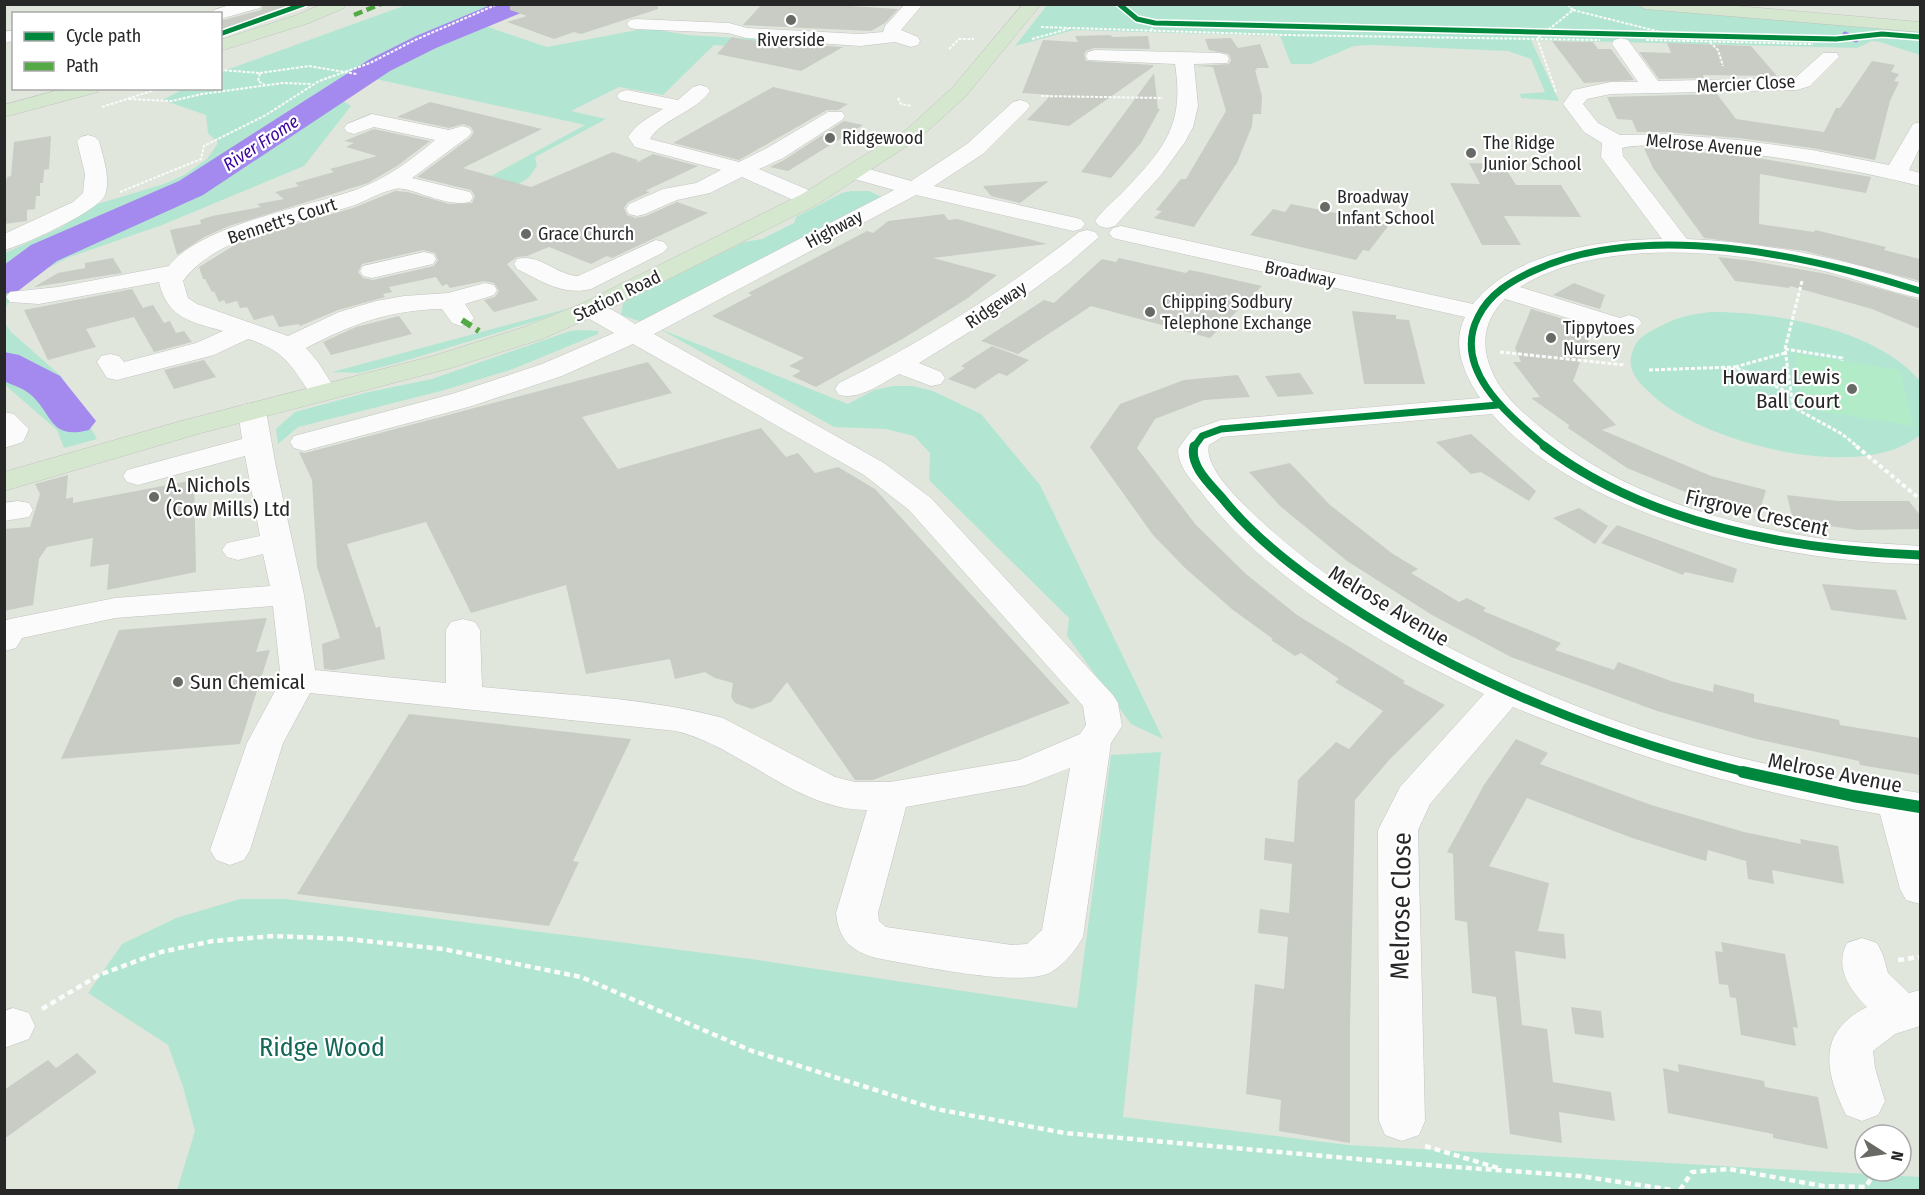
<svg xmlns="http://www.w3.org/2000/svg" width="1925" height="1195" viewBox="0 0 1925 1195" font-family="'Fira Sans Condensed',sans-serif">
<rect width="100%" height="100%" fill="#e0e6dc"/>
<path fill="#b3e6d2" d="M1048,4H1610L1920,30V55L1880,42L1872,41L1857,48L1531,40L1559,101L1521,98L1520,94L1545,92L1531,59L1508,51L1371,45L1354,46L1311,64H1291L1280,36L1074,30L1015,46Z
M406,5H542L482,25L547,47L648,28L687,35L772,40L763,48L714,45L663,95L619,87L571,111L606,119L535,157L537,166L528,178L514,187L489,177L585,125L371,78L339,98L351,106L304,166L162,225L67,258L23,281L5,308V253L62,227L94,205L164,184L184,175L207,159L218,143L208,133L206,115L163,100L183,89L220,88L221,72Z
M851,191H869L884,198L654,320L639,321L621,315L623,303L631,297L744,242L762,239L794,223L796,217L842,193Z
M570,308L533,322L401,362L359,373L332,372Z
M1712,312C1776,312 1877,329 1920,381V435C1861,485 1696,442 1647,390C1635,379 1626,367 1633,350C1637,340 1642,336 1651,331C1676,318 1683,315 1712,312Z
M4,322L11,332L61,376L97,439L64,448L57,430L5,385Z
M660,329L848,404L874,390L893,386H913L933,391L981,414L1040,485L1163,739L1131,724L1067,636L1069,618L929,480L930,453L914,436L886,429L834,427Z
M582,330L598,331V334L513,369L441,391L298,427L278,444L276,429L295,412L369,392L432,379L570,331Z
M1161,752L1123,1117L1348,1145L1920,1177V1190H177L195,1131L183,1087L168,1045L88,993L122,944L176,918L240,899H286L751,959L1077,1008L1111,755Z"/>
<path fill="#b1ebc7" d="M1795,354L1900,370L1913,426L1802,408Z"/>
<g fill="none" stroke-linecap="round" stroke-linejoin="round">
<path stroke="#a489ee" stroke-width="5" d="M1845,34L1856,40"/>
<path fill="#a489ee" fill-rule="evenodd" d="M493,4H531L528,10L436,48L390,71L203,195L57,261L18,291L4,294V265L31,245L179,181L370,59L416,36Z
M4,352L19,355L60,376L96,421L89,430C49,440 54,415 30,394C23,388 12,385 4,381Z"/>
</g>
<path fill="#c8ccc5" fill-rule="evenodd" d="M264,4H291V8L220,33V21L261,10Z
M510,4H658V9L581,34L574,32L554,39L507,22L527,16L510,10Z
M762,4H817L898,9L885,23L871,31L743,25Z
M1111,35L1112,37L1148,36L1150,49L1094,48L1086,51L1084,55L1086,61L1153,65V67L1069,126L1027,120L1051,95L1022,93L1043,40L1078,42L1075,36Z
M732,37L746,40L843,47L801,71L717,54Z
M1231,38L1238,48L1260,44L1269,68H1256L1257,70H1255L1262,96L1261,114H1253L1252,126L1237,163L1194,227L1154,218L1162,211L1156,210L1181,179H1186L1226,111L1213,67L1196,66L1229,64L1231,60L1229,54L1209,50L1205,39Z
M1552,41L1593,42L1598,49H1611L1634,80L1584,83Z
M1667,43L1751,46L1777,76L1703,75L1704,78L1659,79L1639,52L1671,53Z
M1872,61L1895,65L1891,72L1899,74L1894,81L1899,82L1890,101L1875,160L1812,148L1739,138L1666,132H1637L1632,120L1617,119L1607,97L1717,94L1736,119L1824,132L1836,108H1840Z
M1154,73L1158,109H1160L1141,143L1111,178L1081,172Z
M773,87L848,104L838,110H827L739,160L673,143Z
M430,102L542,129L463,168L531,187L613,152L638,160L636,163L653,154L698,166L645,191L650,192L628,202L624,208L627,215L636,218L646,216L677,202L708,213L612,258L607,256L591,264L549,247L527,256L517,257L507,264L538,300L494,312L484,300L495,297L499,291L494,283L484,281L450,288L447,284L442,286L436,277L389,287L392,292L383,294L385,297L338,310L300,326L299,324L279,327L273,315L254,320L247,307L240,308L237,301L226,304L224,300L219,302L214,291L212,292L205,279H203L199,267L238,243L285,227L353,208L395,191L408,192L449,204L472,203L475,196L471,190L417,177L470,138L474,132L471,127L463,124L449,128L397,117ZM423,250L435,253L438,260L434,266L373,280L363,278L358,272L362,264Z
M844,121L863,125L788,171L770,167L784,160Z
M374,129L430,141L397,166L368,183L229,226L204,237L177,255L170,230L201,224L200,220L212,216L261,207L257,204L284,199L275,192L299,186L295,183L334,172L330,169L377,156L346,147L354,143L344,141Z
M51,136L49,169L44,170L43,183H40V196H36L35,209L27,210V221L4,224V190L7,177L11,176L14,142Z
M1644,148L1745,156L1871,177L1866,193L1760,174L1759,224L1814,232L1815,230L1886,247L1884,250L1920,259V281L1805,251L1704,238L1653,168Z
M1469,163L1503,164L1516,185H1561L1581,217L1504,216L1521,245H1482L1450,183L1480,184Z
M1049,181L1020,203L991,196L983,186Z
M1291,204L1351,216L1389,225L1369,251L1363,250L1356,260L1250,235L1273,209L1285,212Z
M944,214L948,220L957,219L1047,244L933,258L997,275L968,298L904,338L816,387L792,376L801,371L789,366L804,358L712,316L752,295L748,293L867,231L873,233L888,221Z
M1718,257L1753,261L1827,274L1920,300V329L1872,309L1790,286L1789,288L1735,281Z
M113,258L122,273L34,287L58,273L85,268V263Z
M1119,258L1186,273L1189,270L1200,272L1262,286L1210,338L1091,306L1018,354L981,341L1044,300L1054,303L1102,259L1116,262Z
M1574,283L1605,295L1600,309L1553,295Z
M132,289L143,308L153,305L164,323L170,321L176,333L184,331L192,342L154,352L134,317L86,329L96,347L48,360L24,310Z
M1531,309L1593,328L1573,381L1616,425L1602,430L1711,476L1766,490L1759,513L1695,496L1627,468L1568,428L1569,425L1531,398L1540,397L1513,362H1521L1515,348Z
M1352,311L1396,315V319L1409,320L1425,384H1364Z
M399,316L412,334L331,355L323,342L356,327Z
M992,346L1029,360L1007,376L999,373L975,389L948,379L965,368L961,366Z
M204,360L216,377L174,389L164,370Z
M648,362L672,393L582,417L618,469L761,428L786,457L798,453L815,473L838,467L875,489L1070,703L873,780H855L787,682L771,702L752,709L735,703L731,697L733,683L715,678L705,672L675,679L670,659L586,674L566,585L471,613L426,522L347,544L376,628L380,626L385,659L334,670L324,669L322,644L340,638L317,567L312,480L299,452L305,453Z
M1300,373L1314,394L1278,397L1265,376Z
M1238,375L1250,397L1204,400L1155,419L1137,448L1196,525L1246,574L1297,615L1405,681L1403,683L1445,705L1390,759L1355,800L1350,1023V1143L1279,1131L1281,1100L1246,1094L1255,984L1284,989L1288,937L1258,933L1260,909L1289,913L1292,864L1264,860L1265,838L1294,842L1298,780L1336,742L1349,749L1383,711L1335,682L1339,679L1301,653L1295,656L1271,640L1273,639L1233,610L1185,568L1153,535L1090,447L1120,404L1184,380Z
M1471,434L1536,491L1529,501L1481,472L1471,474L1436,442Z
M1290,463L1330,505L1393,554L1418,569L1411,573L1459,602L1467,598L1486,608L1483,611L1561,643L1555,650L1614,670L1618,662L1674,682L1713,692L1714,684L1754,694V702L1839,720L1840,725L1920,738V775L1860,765L1859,761L1756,739L1657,711L1511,657L1432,615L1347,561L1280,506L1249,472Z
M68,475L66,499L73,497V503L194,480L196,572L107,590L109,564L90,567L93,538L47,547L39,559L33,605L4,611V529L30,527L40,494L35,484Z
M1787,495L1838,501H1909L1920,515V529L1858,530L1793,521Z
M1579,508L1608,526L1595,544L1553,518Z
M1617,525L1737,569L1733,583L1685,572L1683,575L1601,543Z
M1822,584L1896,590L1907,620L1831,610Z
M267,618L256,652L270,650L240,744L61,759L119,630Z
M409,714L631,739L573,861L579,862L549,926L297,894Z
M1516,739L1548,753L1540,764L1651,805L1744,832L1801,844L1800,839L1838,846L1844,884L1772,870L1774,884L1748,879L1746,861L1708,850L1706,861L1686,855L1632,838L1527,798L1489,866L1549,883L1538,931L1564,934L1566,959L1515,951L1522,1025L1547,1029L1553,1082L1611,1092L1615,1121L1559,1112L1562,1143L1510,1134L1496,997L1472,993L1467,922L1455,920L1453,854L1447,852L1484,785Z
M1721,942L1785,954L1798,1028L1793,1027L1796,1046L1741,1035L1736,998L1730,997L1728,985L1719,984L1715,951L1723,952Z
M1571,1007L1601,1011L1604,1038L1575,1034Z
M77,1053L97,1072L4,1139V1090L48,1060L56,1068Z
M1678,1064L1764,1081L1765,1087L1818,1097L1828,1149L1773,1138V1134L1668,1113L1663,1068L1679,1072Z"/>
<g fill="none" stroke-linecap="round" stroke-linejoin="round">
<g stroke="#c3c3c2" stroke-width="1">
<path id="minor" d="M233,4H262L260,8L220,19V14H212L214,10Z
M905,4H923L901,30L918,37L920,41L918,45L911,47L895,42L860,46L746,38L728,33L636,29L630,28L627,24L630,20L636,19L729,23L747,28L860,34L883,32L885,26Z
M14,30V41L4,43V32Z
M1621,38L1628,40L1658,81L1795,78L1823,53H1837L1839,57L1810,86L1797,90L1611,94L1587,99L1583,104L1598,123L1620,135L1666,134L1739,140L1812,150L1889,165L1913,124L1920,122V147L1909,170L1920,173V186C1843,167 1765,153 1686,148C1665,147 1641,143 1622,148L1623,156L1687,239C1766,242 1844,259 1920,283V298C1889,292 1859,280 1828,272C1738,251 1602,236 1520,287L1620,318L1629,315L1638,318L1642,323L1633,332L1624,335L1505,299C1485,318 1480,343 1491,369C1501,394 1520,410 1540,427C1615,491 1716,522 1811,537C1848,543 1884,543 1920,546V564C1786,563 1584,519 1492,414L1222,437L1209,445C1203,467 1241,502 1257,517C1309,567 1371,607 1435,640C1525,688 1621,728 1721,753C1787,770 1853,782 1920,793V904L1906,900L1900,889L1880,814C1753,793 1631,756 1513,707L1430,804L1418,830L1425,1121L1419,1135L1402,1141L1385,1135L1379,1121L1378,830L1400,787L1484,694C1384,646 1269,582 1201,492C1191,479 1178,467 1178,449L1192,430L1221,420L1480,398C1464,374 1451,345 1465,317L1121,240L1113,238L1109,233L1113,228L1121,226L1473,304C1512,253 1601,239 1662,239L1601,157L1602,143L1584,132L1563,104L1573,90L1611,82H1638L1612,44L1614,40Z
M1095,50L1220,53L1227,55L1229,59L1227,63L1194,64L1198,106L1193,127L1185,142L1161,175L1115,226L1107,228L1099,226L1095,221C1102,211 1112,202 1121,194C1163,150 1185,127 1175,64L1088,60L1086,56L1088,52Z
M700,85L707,87L710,91C695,113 661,119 650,139L739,162L767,148L828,112H842L845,116L842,120L783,158L759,169L818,194L821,199L818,204L810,206L802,204L742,177L710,193L677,200L645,214L637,216L629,214L626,209L629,204L663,189L696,183L721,170L635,147L628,137C636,124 649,117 663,109L620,100L617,96L620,92L627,90L678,100L693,87Z
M1020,100L1027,102L1030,106L1027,110L983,154L934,186L1081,219L1085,224L1081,229L1073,231L916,195L654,334L884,463L931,498L1113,695L1118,703L1122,726L1111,743L1083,937C1076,950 1065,963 1053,971C1025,990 912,964 876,958C850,950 839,940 836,913L867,810C796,810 742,747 676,731L310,693L283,743L250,850L244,860L230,865L216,860L210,850L247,743L281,680L273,606L115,618L22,638L16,648L4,651V621L10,619L115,598L270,586L263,554L238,560L227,557L222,550L227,543L260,536L245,456L138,485L127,482L123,476L127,470L242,439L238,411L242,405L252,403L262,405L266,411L276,467L304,595L315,670L446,683V630L451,622L463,619L475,622L480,630L482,687C561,695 646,697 723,718L835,777L855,782H890L1019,760L1080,734L1086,725L1083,706L909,510L864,475L633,344L562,376L472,406L304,451L294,448L290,442L294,436L452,394L542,364L614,333L581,314L577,309L581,304C600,299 619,314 635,324L894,190L847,177L844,172L847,167L855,165L911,181L967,144L1013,102ZM1070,768L1042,930L1027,944L1012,945L886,927L879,921L878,913L906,807L1026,785Z
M372,114L449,130L462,126L469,128L472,132L469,136L412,178L470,192L473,197L470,202C444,208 409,185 395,189C380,192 366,201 352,206C301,222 216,235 183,281L188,298L197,304L288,336L339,312L376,301L404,296L448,293L485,283L494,285L497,290L494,295L465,304L474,318L470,323L461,326L452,323L442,309C389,310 352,324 306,348L318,362L337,392L333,398L323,400L313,398C292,367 286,351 248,339L214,355L117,380L107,378L97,362L101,356L110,354L119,356L124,362L196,343L223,331C191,322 167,318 159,282L39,304L10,302L6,297L10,292L58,287L169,266C201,224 308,207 358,189C387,178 411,160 435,140L374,127L354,134L347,132L344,128L347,124Z
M88,135L95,137L99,141C103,157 111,179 105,195C99,211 22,246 4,250V234L73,202L83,193L85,174L77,141L81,137Z
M1087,230L1095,232L1099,237L1068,264L1011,306L919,363L941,372L945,378L941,384L931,386L899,374C881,384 860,400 839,395L835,389L839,383C925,341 1004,291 1079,232Z
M656,240L664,242L668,247L664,252L591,289C563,296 541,281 517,269L514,264L517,259C540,253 556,275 578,276Z
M424,252L433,254L436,259L433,264L372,278L363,276L360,271L363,266Z
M4,412L14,414L29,429L23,442L4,448Z
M18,501L29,503L33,510L29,517L4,521V503Z
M1862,938L1877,943L1883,955L1888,973L1909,993L1920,990V1026L1895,1034L1873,1051L1875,1068L1885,1101L1878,1115L1862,1121L1846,1115C1825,1072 1816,1032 1867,1007C1850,990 1834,967 1847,943Z
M13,1008L29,1013L35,1026L29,1039L4,1048V1011Z"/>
</g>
<g stroke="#c1c3bf" stroke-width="1">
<path id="major" d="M322,4H346L344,8L309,23L220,51V40L297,15Z
M1023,4H1041L966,96L921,137L818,204L599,314L542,339L451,368L201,433L4,491V472L181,421L433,356L524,327L581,304L802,194L907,129L952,88Z
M1637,4H1714L1920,22V32L1645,9Z
M66,88H100L98,92L4,117V105Z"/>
</g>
<path stroke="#fafbfa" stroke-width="2" stroke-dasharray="3 1.5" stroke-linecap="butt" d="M1573,10L1692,40
M1041,27L1285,35L1600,40
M1151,31L1155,23
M1537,38L1556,92
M1538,38L1573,10L1567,4
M1032,39L1068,29
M1646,40L1813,44
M1710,42L1718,50L1723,66
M949,49L959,39H974
M220,70L260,73L258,81L265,85
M260,73L309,66L357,74
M1041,96L1163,98
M898,98L901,104L912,106
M129,99L172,101L202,94L283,83L312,84
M102,107L161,88
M120,192L201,159L204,146L266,115L319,81L370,63L415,40L498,4"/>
<path stroke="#fafbfa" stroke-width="3" stroke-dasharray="4 2" stroke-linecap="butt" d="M1802,281L1785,349L1793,407L1842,434L1858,447
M1785,349L1842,358V361
M1500,352L1625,365
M1785,353L1735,367L1790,393
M1649,370L1735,367"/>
<path stroke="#fafbfa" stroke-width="4" stroke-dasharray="4.5 3" stroke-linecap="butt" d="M1856,446L1920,499"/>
<path stroke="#fafbfa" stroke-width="4.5" stroke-dasharray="6 4" stroke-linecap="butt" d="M1898,960L1920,957
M42,1009L99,975L161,952L213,941L274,936L347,939L443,949L581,977L752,1051L936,1109L1065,1133L1414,1164L1580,1176L1673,1190
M1425,1146L1498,1168
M1680,1190L1692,1172L1729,1169L1823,1186L1866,1187L1875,1171"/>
<use href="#minor" fill="#fafbfa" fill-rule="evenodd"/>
<use href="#major" fill="#d6e7d0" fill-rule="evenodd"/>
<path stroke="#53aa44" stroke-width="4.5" stroke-dasharray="9 4.5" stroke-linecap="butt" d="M354,15L381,4"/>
<path stroke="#53aa44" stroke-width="6" stroke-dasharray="11 6" stroke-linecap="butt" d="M462,320L479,331"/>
<g stroke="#fff" stroke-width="8">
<path id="cycleway-far3" d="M1119,4L1137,19L1155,23L1836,39L1882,34L1920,37
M220,34L304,4"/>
</g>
<g stroke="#fff" stroke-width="10">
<path id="cycleway-far2" d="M1194,447L1202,436L1221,429L1498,405
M1546,447C1511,417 1451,370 1478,317C1489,294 1511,281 1533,271C1645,219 1807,255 1920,291"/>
</g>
<g stroke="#fff" stroke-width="13">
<path id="cycleway-far1" d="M1194,446C1189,466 1211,485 1223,499C1256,540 1301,573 1344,602C1467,682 1606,738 1749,773
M1544,446C1648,525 1793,550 1920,555"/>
</g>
<g stroke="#fff" stroke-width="16">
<path id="cycleway" d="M1743,772L1853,796L1920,807"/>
</g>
<use href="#cycleway-far3" stroke="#00873e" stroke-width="5"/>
<use href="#cycleway-far2" stroke="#00873e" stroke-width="7"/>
<use href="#cycleway-far1" stroke="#00873e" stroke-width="9"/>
<use href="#cycleway" stroke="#00873e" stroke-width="12"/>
</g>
<g fill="#686a66" stroke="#fff" stroke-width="2">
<circle cx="791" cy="20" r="6"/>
<circle cx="830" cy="138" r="6"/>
<circle cx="1471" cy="153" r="6"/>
<circle cx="1325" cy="207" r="6"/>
<circle cx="526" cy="234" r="6"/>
<circle cx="1150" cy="312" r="6"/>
<circle cx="1551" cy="338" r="6"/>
<circle cx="1852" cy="389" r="6"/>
<circle cx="154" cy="497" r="6"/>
<circle cx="178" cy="682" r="6"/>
</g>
<g text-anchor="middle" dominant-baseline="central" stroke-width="4.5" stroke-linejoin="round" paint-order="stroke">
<g font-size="18" fill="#272727" stroke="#fff" text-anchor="start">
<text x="791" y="40" text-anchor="middle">Riverside</text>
<text x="842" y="138">Ridgewood</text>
<text x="1483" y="143">The Ridge<tspan x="1483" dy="21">Junior School</tspan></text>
<text x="1337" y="197">Broadway<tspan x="1337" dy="21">Infant School</tspan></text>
<text x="538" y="234">Grace Church</text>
<text x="1162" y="302">Chipping Sodbury<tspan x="1162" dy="21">Telephone Exchange</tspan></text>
<text x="1563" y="328">Tippytoes<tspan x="1563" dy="21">Nursery</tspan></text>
</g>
<g font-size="18" fill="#272727" stroke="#fff">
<text transform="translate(1746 84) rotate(-3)">Mercier Close</text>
<text transform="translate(1704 145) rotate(5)">Melrose Avenue</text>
<text transform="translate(282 221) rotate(-18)">Bennett's Court</text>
<text transform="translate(834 229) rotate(-28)">Highway</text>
<text transform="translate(1300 274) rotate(12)">Broadway</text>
<text transform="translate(617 296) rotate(-26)">Station Road</text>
<text transform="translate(996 305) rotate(-34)">Ridgeway</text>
</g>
<g font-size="18" font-style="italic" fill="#3c049e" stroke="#fff">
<text transform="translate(261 143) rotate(-33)">River Frome</text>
</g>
<g font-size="21" fill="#272727" stroke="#fff" text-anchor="start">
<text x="1840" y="377" text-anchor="end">Howard Lewis<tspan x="1840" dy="24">Ball Court</tspan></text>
<text x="166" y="485">A. Nichols<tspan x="166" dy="24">(Cow Mills) Ltd</tspan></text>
<text x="190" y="682">Sun Chemical</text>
</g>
<g font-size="21" fill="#272727" stroke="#fff">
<text transform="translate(1757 513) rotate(13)">Firgrove Crescent</text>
<text transform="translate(1389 606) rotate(31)">Melrose Avenue</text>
<text transform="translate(1835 773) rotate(11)">Melrose Avenue</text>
</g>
<g font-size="26" fill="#272727" stroke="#fff">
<text transform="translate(1401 906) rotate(-89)">Melrose Close</text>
</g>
<g font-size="26" fill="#146757" stroke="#fff">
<text x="322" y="1047">Ridge Wood</text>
</g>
</g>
<rect width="1925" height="1195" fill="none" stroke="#272727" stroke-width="12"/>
<rect x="12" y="12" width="210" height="78" fill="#ffffff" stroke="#a9a9a9" stroke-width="1.5"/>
<rect x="24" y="32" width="30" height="9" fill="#00873e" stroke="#a9a9a9" stroke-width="1.5"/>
<text x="66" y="42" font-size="18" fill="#272727">Cycle path</text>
<rect x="24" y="62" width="30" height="9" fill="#53aa44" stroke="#a9a9a9" stroke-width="1.5"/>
<text x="66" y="72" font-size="18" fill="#272727">Path</text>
<g transform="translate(1883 1153) rotate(102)"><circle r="28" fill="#ffffff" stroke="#a9a9a9" stroke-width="1.5"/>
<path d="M0-4.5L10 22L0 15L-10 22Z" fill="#686a66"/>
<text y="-9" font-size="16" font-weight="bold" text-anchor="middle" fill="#272727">N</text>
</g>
</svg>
